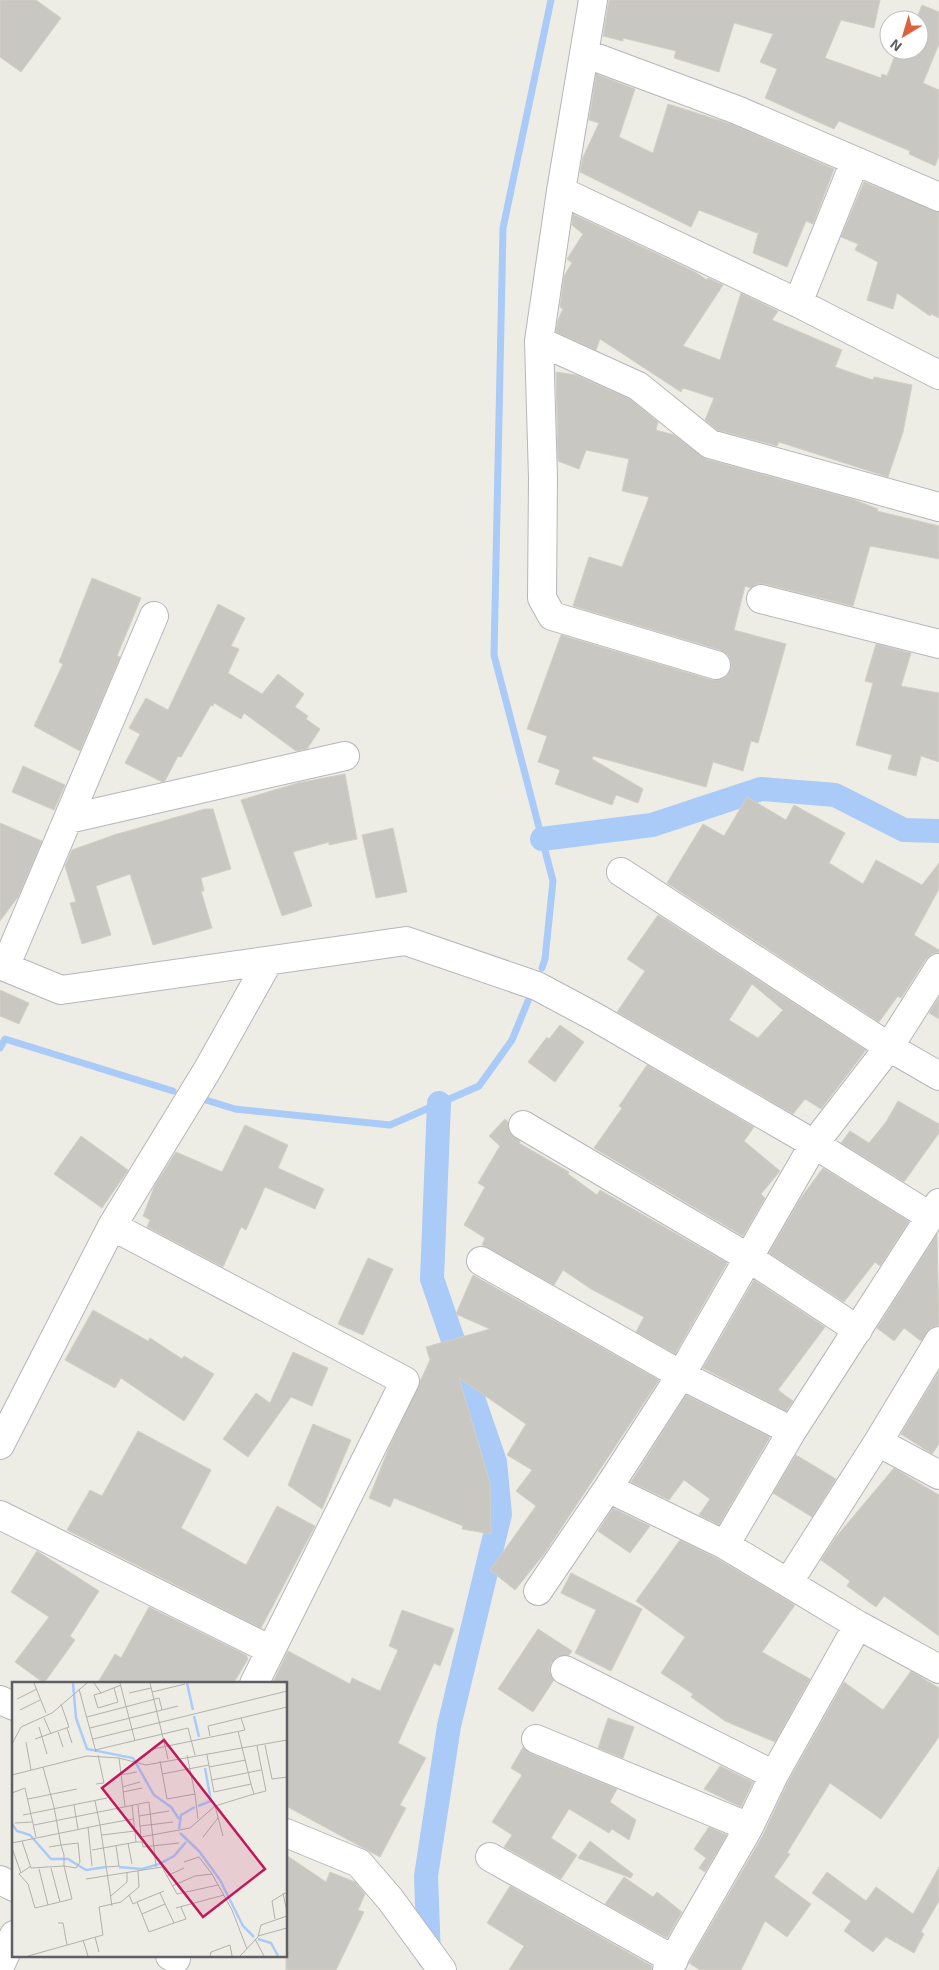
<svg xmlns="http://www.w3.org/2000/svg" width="939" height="1970" viewBox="0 0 939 1970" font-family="'Exo 2',sans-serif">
<rect width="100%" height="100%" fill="#eeede5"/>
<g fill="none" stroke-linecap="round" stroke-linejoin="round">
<path stroke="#aacaf8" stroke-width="7" d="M542,968L545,959L553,881L494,655L503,228L551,0
M0,1048L5,1039L173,1091
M206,1100L235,1109L390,1125L479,1086L512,1040L528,1001"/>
<path stroke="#aacaf8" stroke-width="24" d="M542,839L652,825L761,789L835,795L904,830L939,831
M429,1958L426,1876L449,1726L500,1514L495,1462L432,1279L439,1103"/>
</g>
<path fill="#c9c7c2" stroke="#d2d0c4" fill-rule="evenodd" d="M0,0H36L61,18L21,72L0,57Z
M609,0H880L874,28L841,20L825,58L881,78L882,74L887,76L897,50H919V20H916L922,5L939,12V44L923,83L939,90V156L935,166L909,154L910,151L839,121L834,129L765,98L777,69L760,62L773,34L734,23L719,72L674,58L676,51L623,38V41L603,36Z
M596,74L635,89L619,137L653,153L668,104L731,124L834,169L813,224L806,221L787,267L753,253L759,230L757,233L699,210L691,227L580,172L583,157L599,123L589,120Z
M864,182L939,212V318L931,314L930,316L897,293L893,309L867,300L878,262L855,250L858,244L841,237Z
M573,214L695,272L707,280L708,278L723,285L683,346L720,360L741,293L778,311L772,320L842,350L835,367L873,380L874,377L912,385L903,432L888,477L779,442L777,446L717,430L705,420L714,398L683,388L681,392L600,339L596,350L556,332L558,320L563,309L560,307L564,276L572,263L567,259L583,234L572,225Z
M556,372L576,375L630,399L658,422L656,430L674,435L706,459L852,499L878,509L877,511L939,526V559L870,546L853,606L765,584H757L751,588L745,586L734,630L786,644L758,743L751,741L743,771L713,762L706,787L593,756L592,759L643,789L638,803L616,795L612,805L555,784L560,770L538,762L547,736L527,729L561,635L712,680H719L726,677L731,669V661L728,655L720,650L573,606L589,557L622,567L649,497L622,491L629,459L586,450L579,469L558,461Z
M92,578L141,598L117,656L120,657L80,751L34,726L63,664L59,662Z
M218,604L245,618L231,646L239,649L228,673L262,694L278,674L304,694L295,707L308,716L306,719L320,729L307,749L296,751L244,713L241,719L214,703L213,706L211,705L181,757L178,756L165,781L162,782L125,763L140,734L129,728L146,698L168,710Z
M876,644L911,653L901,686L939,693V762L921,756L916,776L888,769L892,755L856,745L873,683L865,681Z
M23,766L65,785L54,810L12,792Z
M345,774L357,839L329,845V842L293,852L312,906L282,916L241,800L298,783Z
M747,797L786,820L794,805L845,833L829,863L863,884L876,860L922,885L939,863V889L914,935L939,950V952L932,954L926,959L901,998L898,996L879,1022L667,883L703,824L724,836Z
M205,809H213L231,869L201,878L204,891H201L212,928L153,945L130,874L96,886L111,935L82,944L70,903L76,902L65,866L72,850L114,835Z
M0,823L42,841L18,897L0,921Z
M393,828L407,892L376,898L362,835Z
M658,915L866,1050L821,1109L805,1099L793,1114L617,1012L645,971L627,959ZM752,984L783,1010L758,1038L729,1020Z
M0,990L29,1003L19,1024L0,1016Z
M939,997V1019L929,1013Z
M560,1025L584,1042L555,1082L528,1062L547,1037L549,1039Z
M647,1065L754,1127L744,1141L780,1171L761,1194L765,1198L743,1236L594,1148L622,1108L619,1106Z
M898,1101L939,1124V1133L904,1182L841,1143L850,1131L869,1143L886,1122Z
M505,1119L508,1122L510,1133L520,1141L519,1143L569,1172L568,1174L597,1195L600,1190L727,1263L675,1354L636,1332L644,1317L591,1289L563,1270L554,1285L482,1245L485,1238L464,1225L485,1187L478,1183L500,1146L489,1136Z
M245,1125L288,1145L278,1168L324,1189L315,1209L265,1187L246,1230L241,1227L223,1267L147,1227L150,1220L143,1216L155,1185L176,1152L222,1172Z
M81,1136L128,1170L102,1208L54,1174Z
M823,1168L909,1221L880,1266L875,1262L844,1302L769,1253L801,1198Z
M937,1234L939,1325L931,1328L921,1341L904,1328L894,1341L877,1328Z
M368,1258L393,1269L363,1335L338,1324Z
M473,1275L659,1380L544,1554L515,1590L490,1570L536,1506L516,1491L532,1470L507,1455L526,1424L459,1378L490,1483L491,1534L462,1529L463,1526L394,1498L390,1507L369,1498L389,1448L430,1360L426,1347L490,1329L456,1314Z
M754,1280L825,1327L778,1390L793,1401L786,1411L703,1368Z
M93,1310L148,1341L150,1338L182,1359L184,1356L214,1374L184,1421L121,1378L115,1388L65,1360Z
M293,1352L328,1368L312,1406L291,1397L248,1457L223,1439L256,1393L270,1403Z
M939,1371V1444L932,1454L901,1434Z
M686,1395L770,1437L719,1525L699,1515L710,1499L684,1480L669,1500L631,1482Z
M313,1424L351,1440L322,1509L288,1485Z
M138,1431L211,1470L181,1528L246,1565L277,1506L315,1526L261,1628L67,1530L90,1490L102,1496Z
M796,1455L836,1479L812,1517L773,1493Z
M894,1468L939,1495V1636L884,1596L876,1607L847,1586L850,1581L821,1560L836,1537Z
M613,1508L650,1526L630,1553L598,1531Z
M680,1540L718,1559L795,1605L762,1652L810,1679L775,1742L725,1721L691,1697L693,1694L661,1673L685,1637L636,1601Z
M37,1551L99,1591L70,1636L75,1640L44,1683L15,1662L49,1617L11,1592Z
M571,1573L642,1609L611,1671L575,1653L596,1610L561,1593Z
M149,1607L246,1655L248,1659L233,1684H97L115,1654L121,1658Z
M402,1610L454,1629L440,1666L434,1663L398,1743L426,1758L400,1805L406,1808L380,1857L286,1806V1684H272L288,1651L350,1684L352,1678L380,1691L398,1650L389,1646Z
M538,1629L572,1651L569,1655L557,1657L551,1663L549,1671L554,1680L533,1712L498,1689Z
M911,1671L939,1688V1737L881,1819L830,1783L787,1853L790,1854L774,1877L811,1904L787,1937L765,1921L741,1970H700L689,1963L763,1835L788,1782L844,1682L883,1710Z
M608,1718L634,1727L623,1758L598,1748Z
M523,1747L530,1753L617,1789L610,1802L636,1820L629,1840L612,1829L609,1833L569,1809L551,1838L577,1855L561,1879L504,1847L512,1835L492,1822L522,1775L511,1768Z
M720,1766L753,1782L741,1807L704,1789Z
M709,1827L727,1835L705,1872L699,1868L706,1858L694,1849Z
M590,1841L633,1874L631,1878L578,1858Z
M286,1855L326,1882L330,1872L355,1882L365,1894L358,1910L364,1912L336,1970H286Z
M939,1867V1901L921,1932L924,1934L914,1953L886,1937L873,1952L844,1931L851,1921L812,1893L827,1872L866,1901L876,1887L913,1914Z
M624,1877L653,1897L657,1892L682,1912L667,1938L605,1904Z
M510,1886L652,1966L651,1970H509L524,1946L487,1923Z"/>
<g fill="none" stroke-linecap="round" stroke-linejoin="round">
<g stroke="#b5b6bb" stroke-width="30">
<path id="minor" d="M593,0L561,191L539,341L543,478L542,598L552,616L716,665
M584,53L737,110L939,197
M561,191L798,303L939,375
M798,303L855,161
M539,341L638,386L710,444L939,507
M761,599L939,644
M68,819L345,756
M621,872L889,1047L939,1076
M0,965L5,967L154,616
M5,967L61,990L406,941L537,986L595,1017L814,1144L931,1217
M939,968L889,1047L814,1144L681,1375L608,1488L725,1545L858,1625L939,1669
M523,1125L749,1258L858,1330
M112,1226L208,1069L268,962
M481,1261L681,1375L792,1431
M878,1442L939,1475
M0,1445L112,1226L405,1381L254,1684
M0,1515L271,1650
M725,1545L792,1431L939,1203
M788,1583L878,1442L939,1341
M538,1591L608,1488
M565,1670L774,1775
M0,1700L14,1706
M536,1739L749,1827
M286,1833L359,1863L390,1899L442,1970
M490,1857L674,1960
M0,1880L14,1887
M170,1956L176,1959
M0,1966L14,1935
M667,1970L749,1827L774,1775L858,1625"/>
</g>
<use href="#minor" stroke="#fff" stroke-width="28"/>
</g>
<g transform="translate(12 1682)">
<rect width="275" height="275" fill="#eeede5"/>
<path fill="none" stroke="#aacaf8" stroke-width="2.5" d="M61,1L64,36L75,67L121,76L142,113L159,125L167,137M175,1L181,28M182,34L187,55M186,124L199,119L193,86M0,142L5,149L18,153L39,177H56L74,188L94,185M167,147L169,133L183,125M168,151L187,169L208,198L231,244L242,255M107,185L130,187L147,182L162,174L174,160M246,257L259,261L266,274"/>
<path fill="none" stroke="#b0b0ad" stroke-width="1" d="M22,1L34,31M82,1L89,11L109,3M108,1L123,59M138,1L156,77M67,7L84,70M140,10L173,2M89,11L82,13L86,26L106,20L102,6M117,11L139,6M5,17L25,7M8,28L28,18M75,35L147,16L150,28M32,36L39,52M229,36L275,25M27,45L35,72M55,46L60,61M78,46L166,24M46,50L51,65M23,57L57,45L49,22M81,57L275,9M14,60L19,88M0,62L9,45L40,31L75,1M253,63L260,97L275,95M141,67L233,48L229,36L196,44L198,54M83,68L176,46L183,73M195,73L202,110L239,102L226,49M107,76L113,124M148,79L155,117L183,112L175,73M31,85L42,125L49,163L52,173V184L64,186L68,180L66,161L49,163L37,165M197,85L234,78M150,92L197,83M0,93L75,74L107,76L134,83L275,58M108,93L125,90M200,98L249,88M84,102L92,101L86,73M110,105L128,100M111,110L130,106M0,111L13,106L24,155M183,112L186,137M242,112L254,109L245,64M16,117L65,107M83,119L88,143L121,137M62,123L66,147M120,123L124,160M126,123L129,155M11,133L95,116M127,134L157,129M3,141L20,140M22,143L137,120L144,185M128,144L161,140M76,145L80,184M90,153L123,149M211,154L203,124L242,112L239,102M129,155L178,146L203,124M191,155L206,136M10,159L19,186L52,184L60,217L23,226L16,202L7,192L19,184M0,161L88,143L100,224M116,161L120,182M0,166L9,191M80,168L124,160H130L131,165L167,161M172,180L187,175L200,192L220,228L235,267M95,185L107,184L104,164M39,186L48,220M27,187L36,223M155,194L172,186M74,197L150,185L165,212L206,203M160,204L183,194L200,192M271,211L275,230M117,213L121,222L125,220L137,250L162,241L148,211M99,214L115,200V191M125,220L152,209M164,226L212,213M130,232L153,222M263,237L260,219L275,210M46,241H51L55,263M162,241L174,237L169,225M246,254L275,246M83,255L87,270M243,257L252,274M71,258L76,274M16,274L91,253L87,225L109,220L127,205L126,189M198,274L199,270L218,263L220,274M228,274L246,255L249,243L275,234"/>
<path fill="#c2185b" fill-opacity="0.15" stroke="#c2185b" stroke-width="2.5" d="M152,58L253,187L191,235L90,106Z"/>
<rect width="275" height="275" fill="none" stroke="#5d5f64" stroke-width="2.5"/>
</g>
<g transform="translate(904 35) rotate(218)"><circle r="24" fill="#ffffff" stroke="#bebfc1"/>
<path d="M0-4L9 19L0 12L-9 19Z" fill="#dc623d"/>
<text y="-8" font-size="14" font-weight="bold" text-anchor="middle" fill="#5d5f64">N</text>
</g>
</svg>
